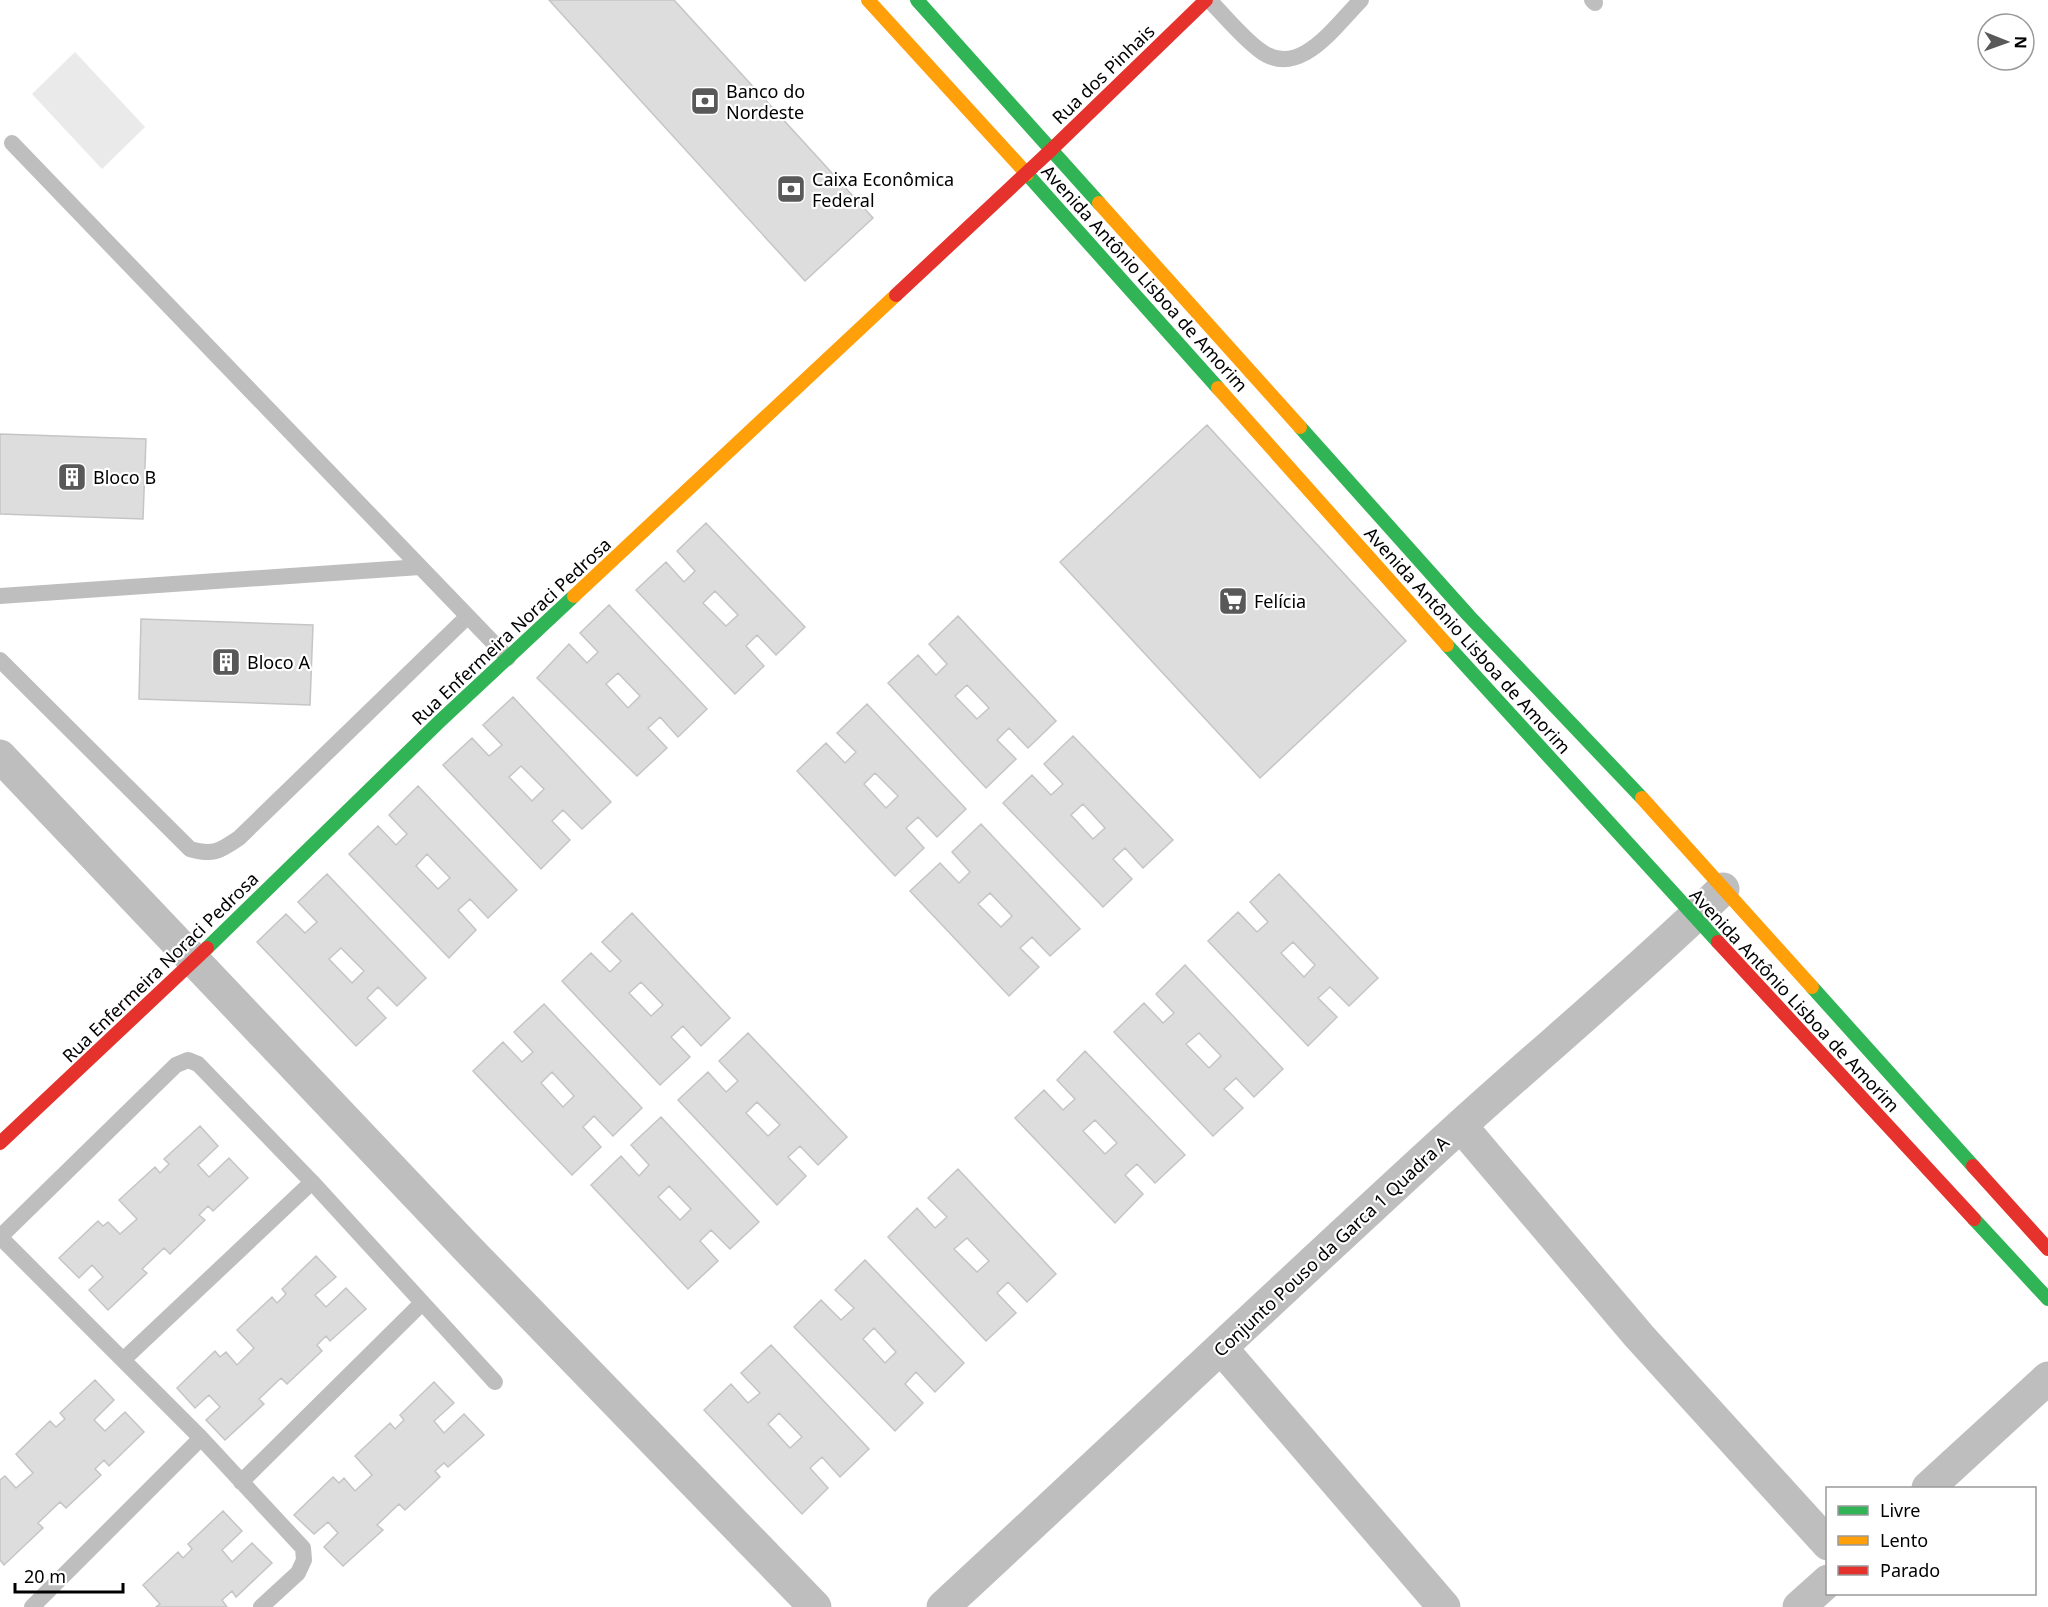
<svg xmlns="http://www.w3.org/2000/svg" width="2048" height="1607" viewBox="0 0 2048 1607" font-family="'Noto Sans',sans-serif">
<rect width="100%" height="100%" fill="#fff"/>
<path fill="#eaeaea" d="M75,52L145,127L102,169L32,94Z"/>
<path fill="#ddd" stroke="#c5c5c5" stroke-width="1.5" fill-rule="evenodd" d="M549,0H674L873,218L805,281Z
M1207,425L1406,641L1260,778L1060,562Z
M0,434L146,439L143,519L0,514Z
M706,523L805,627L776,655L757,635L746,646L764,666L735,694L636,590L666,562L684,582L695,571L677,551ZM715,591L738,615L726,626L703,603Z
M609,605L707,709L678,737L660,717L648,728L667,748L637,776L537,678L569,644L587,663L598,652L580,633ZM618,673L640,696L628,708L606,684Z
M958,616L1056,721L1028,748L1009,728L997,740L1016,759L986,788L888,683L918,655L936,675L947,664L929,644ZM967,685L989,708L977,719L955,696Z
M141,619L313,625L310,705L139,699Z
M513,697L611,802L582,829L563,810L552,821L570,840L541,869L443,765L472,738L489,756L502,745L483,725ZM521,766L544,789L532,801L509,777Z
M867,704L966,809L937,837L918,817L906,828L924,848L895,876L797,771L826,743L845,763L856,752L837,733ZM875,773L898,796L886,808L864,784Z
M1073,736L1173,840L1143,868L1125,848L1113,859L1132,879L1103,907L1003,803L1032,775L1051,795L1063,784L1044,764ZM1083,804L1105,828L1093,839L1071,815Z
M418,786L517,890L488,918L470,899L458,910L476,930L449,958L349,854L378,826L396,845L407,834L389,815ZM427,854L450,878L438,889L416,866Z
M981,824L1080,929L1050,956L1032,937L1020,948L1039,967L1009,996L910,891L940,863L959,883L970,872L952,852ZM990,893L1012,916L1001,927L978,904Z
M327,874L426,978L397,1006L378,987L367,998L386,1018L356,1046L257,942L286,914L305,933L317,922L298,902ZM341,948L364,971L352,983L329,959Z
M1279,874L1378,978L1349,1006L1330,987L1318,998L1337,1017L1308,1046L1208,941L1238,912L1257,932L1268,922L1250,902ZM1293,942L1315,965L1304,977L1281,953Z
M632,913L730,1018L701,1046L683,1026L671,1037L690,1057L660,1085L562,981L591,953L610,972L621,961L602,942ZM641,982L663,1005L651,1016L629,993Z
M1185,965L1283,1069L1254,1097L1236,1078L1224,1089L1243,1108L1213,1136L1114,1032L1144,1003L1163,1023L1174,1013L1156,994ZM1199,1033L1221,1056L1209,1068L1186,1044Z
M544,1004L642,1108L613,1136L594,1116L583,1127L601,1147L572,1175L473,1071L503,1042L522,1062L533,1052L514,1032ZM552,1072L574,1096L563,1107L541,1083Z
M748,1033L847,1137L818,1165L800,1146L788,1157L806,1176L777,1205L678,1100L708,1072L726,1092L738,1081L719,1061ZM757,1102L780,1125L768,1136L746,1113Z
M1085,1051L1185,1155L1155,1183L1137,1164L1125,1175L1143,1194L1115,1223L1015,1118L1044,1090L1063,1110L1075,1099L1057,1080ZM1095,1120L1117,1143L1105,1154L1083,1131Z
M661,1117L759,1222L730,1249L711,1230L700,1241L718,1261L688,1289L591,1185L621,1156L639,1176L649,1165L631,1145ZM669,1186L691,1209L680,1220L658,1197Z
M200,1126L218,1146L198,1165L209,1177L229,1158L248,1178L213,1211L208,1206L199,1215L205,1220L170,1254L164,1248L142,1269L147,1273L108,1310L89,1290L103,1277L92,1265L79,1278L59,1258L98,1221L103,1226L108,1222L120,1234L137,1219L119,1200L155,1167L160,1173L169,1164L164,1159Z
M958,1169L1056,1274L1027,1302L1008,1282L997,1293L1016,1313L986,1341L888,1237L917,1208L935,1228L947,1217L928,1198ZM967,1238L989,1261L977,1272L954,1249Z
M316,1256L336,1277L315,1295L326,1307L346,1288L366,1309L330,1341L326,1336L317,1345L322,1351L287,1384L281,1378L259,1399L264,1404L225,1440L206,1420L220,1407L209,1395L195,1408L177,1388L215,1351L220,1357L226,1352L237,1365L254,1348L237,1330L272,1297L277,1303L286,1294L282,1289Z
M865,1260L964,1363L935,1392L916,1372L905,1384L923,1403L895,1431L794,1327L821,1300L841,1320L854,1308L835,1290ZM874,1328L896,1352L885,1363L863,1339Z
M771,1345L869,1449L840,1477L822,1457L810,1468L828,1488L802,1514L704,1410L731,1384L748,1403L760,1393L741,1373ZM779,1413L802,1437L790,1448L768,1424Z
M95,1380L114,1400L94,1420L105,1431L125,1412L144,1432L109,1466L104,1460L95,1469L101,1475L66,1508L60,1502L38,1523L43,1528L4,1565L0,1560V1480L5,1476L16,1488L33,1473L16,1454L50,1421L56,1427L65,1419L60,1413Z
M434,1382L454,1403L434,1421L444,1433L464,1414L484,1435L448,1467L444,1463L435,1471L440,1477L405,1510L399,1504L377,1525L383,1530L343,1566L324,1547L338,1533L328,1522L314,1534L294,1515L333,1477L339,1483L344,1478L355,1491L372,1475L355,1456L390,1423L395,1429L404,1420L400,1415Z
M223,1511L242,1531L222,1550L232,1562L252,1543L272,1563L236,1597L232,1591L222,1600L227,1607H156L160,1604L143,1585L178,1552L183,1558L192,1549L188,1544Z"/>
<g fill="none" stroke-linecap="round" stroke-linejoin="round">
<path stroke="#bebebe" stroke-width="16" d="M1209,0C1225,16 1240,35 1258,49C1298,82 1335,26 1361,0
M1592,0L1595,3
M12,143L508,658
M0,596L420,567
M0,660L190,849C213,856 220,851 239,838L467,617
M0,1237L176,1065L188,1060L198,1064L312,1182L495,1382
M0,1237L201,1438L303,1548L304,1560L298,1573L261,1607
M123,1360L312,1182
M241,1482L422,1303
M32,1607L201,1438"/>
<path stroke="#bebebe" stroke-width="33" d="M0,756L466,1247L815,1607
M1461,1126L1639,1336L1828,1544
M1222,1349L1444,1607
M1928,1488L2048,1378
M943,1607C1115,1448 1285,1286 1458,1128C1546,1048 1638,972 1723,889
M1799,1607L1828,1581"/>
<path stroke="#30b455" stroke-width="14" d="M917,0L1099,203
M1027,174L1218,388
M1300,427L1469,616L1642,798
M1447,645L1718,942
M207,948L440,721L574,596
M1812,987L1973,1166
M1974,1219L2048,1299"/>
<path stroke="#ff9f0a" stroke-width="14" d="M868,0L1027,174
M1099,203L1300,427
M1218,388L1447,645
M574,596L896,295
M1642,798L1812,987"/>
<path stroke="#e5322d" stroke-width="14" d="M896,295L1051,150L1206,0
M1718,942L1974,1219
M0,1143L207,948
M1973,1166L2048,1249"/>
</g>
<defs>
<g id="bank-square" transform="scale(1.5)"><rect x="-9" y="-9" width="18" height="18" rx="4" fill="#595959" stroke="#fff"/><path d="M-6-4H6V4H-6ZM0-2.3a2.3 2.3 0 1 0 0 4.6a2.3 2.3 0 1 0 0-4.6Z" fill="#fff"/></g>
<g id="building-square" transform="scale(1.5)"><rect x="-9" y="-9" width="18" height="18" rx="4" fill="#595959" stroke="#fff"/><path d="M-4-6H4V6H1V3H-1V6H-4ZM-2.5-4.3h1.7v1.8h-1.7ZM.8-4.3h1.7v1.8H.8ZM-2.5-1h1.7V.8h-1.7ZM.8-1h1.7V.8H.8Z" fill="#fff"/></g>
<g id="supermarket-square" transform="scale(1.5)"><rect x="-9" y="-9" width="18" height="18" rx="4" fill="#595959" stroke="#fff"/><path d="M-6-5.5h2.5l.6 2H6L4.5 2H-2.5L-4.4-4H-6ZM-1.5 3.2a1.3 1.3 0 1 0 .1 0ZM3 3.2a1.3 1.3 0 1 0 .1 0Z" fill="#fff"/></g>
</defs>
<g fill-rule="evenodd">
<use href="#bank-square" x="705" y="101"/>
<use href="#bank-square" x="791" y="189"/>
<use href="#building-square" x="72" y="477"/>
<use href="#supermarket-square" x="1233" y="601"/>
<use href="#building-square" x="226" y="662"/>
</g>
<g text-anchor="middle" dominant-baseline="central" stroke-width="4.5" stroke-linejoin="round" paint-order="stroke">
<g font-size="18" fill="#000" stroke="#fff">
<text transform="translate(1103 74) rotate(-44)">Rua dos Pinhais</text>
<text transform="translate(1145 278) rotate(48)">Avenida Antônio Lisboa de Amorim</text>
<text transform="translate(511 631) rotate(-43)">Rua Enfermeira Noraci Pedrosa</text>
<text transform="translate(1468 640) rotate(48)">Avenida Antônio Lisboa de Amorim</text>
<text transform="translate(160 967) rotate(-44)">Rua Enfermeira Noraci Pedrosa</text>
<text transform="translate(1795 1000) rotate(47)">Avenida Antônio Lisboa de Amorim</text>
<text transform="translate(1331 1246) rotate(-43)">Conjunto Pouso da Garca 1 Quadra A</text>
</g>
<g font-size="18" fill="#000" stroke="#fff" text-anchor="start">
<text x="726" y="91">Banco do<tspan x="726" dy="21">Nordeste</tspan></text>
<text x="812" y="179">Caixa Econômica<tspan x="812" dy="21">Federal</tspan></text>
<text x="93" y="477">Bloco B</text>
<text x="1254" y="601">Felícia</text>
<text x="247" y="662">Bloco A</text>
</g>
</g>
<rect x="1826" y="1487" width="210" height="108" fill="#ffffff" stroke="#999999" stroke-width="1.5"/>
<rect x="1838" y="1506" width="30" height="9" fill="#30b455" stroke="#999999" stroke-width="1.5"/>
<text x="1880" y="1517" font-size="18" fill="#000000">Livre</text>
<rect x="1838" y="1536" width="30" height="9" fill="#ff9f0a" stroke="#999999" stroke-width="1.5"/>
<text x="1880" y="1547" font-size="18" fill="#000000">Lento</text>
<rect x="1838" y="1566" width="30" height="9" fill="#e5322d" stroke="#999999" stroke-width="1.5"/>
<text x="1880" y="1577" font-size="18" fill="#000000">Parado</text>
<g transform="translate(2006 42) rotate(91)"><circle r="28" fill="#ffffff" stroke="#999999" stroke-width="1.5"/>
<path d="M0-4.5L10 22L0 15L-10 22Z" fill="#595959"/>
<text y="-9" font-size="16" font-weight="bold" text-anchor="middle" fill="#000000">N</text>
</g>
<path d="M15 1583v9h108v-9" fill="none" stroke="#000000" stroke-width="3"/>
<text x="24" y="1583" font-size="18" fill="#000000" stroke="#ffffff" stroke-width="4.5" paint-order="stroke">20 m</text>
</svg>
